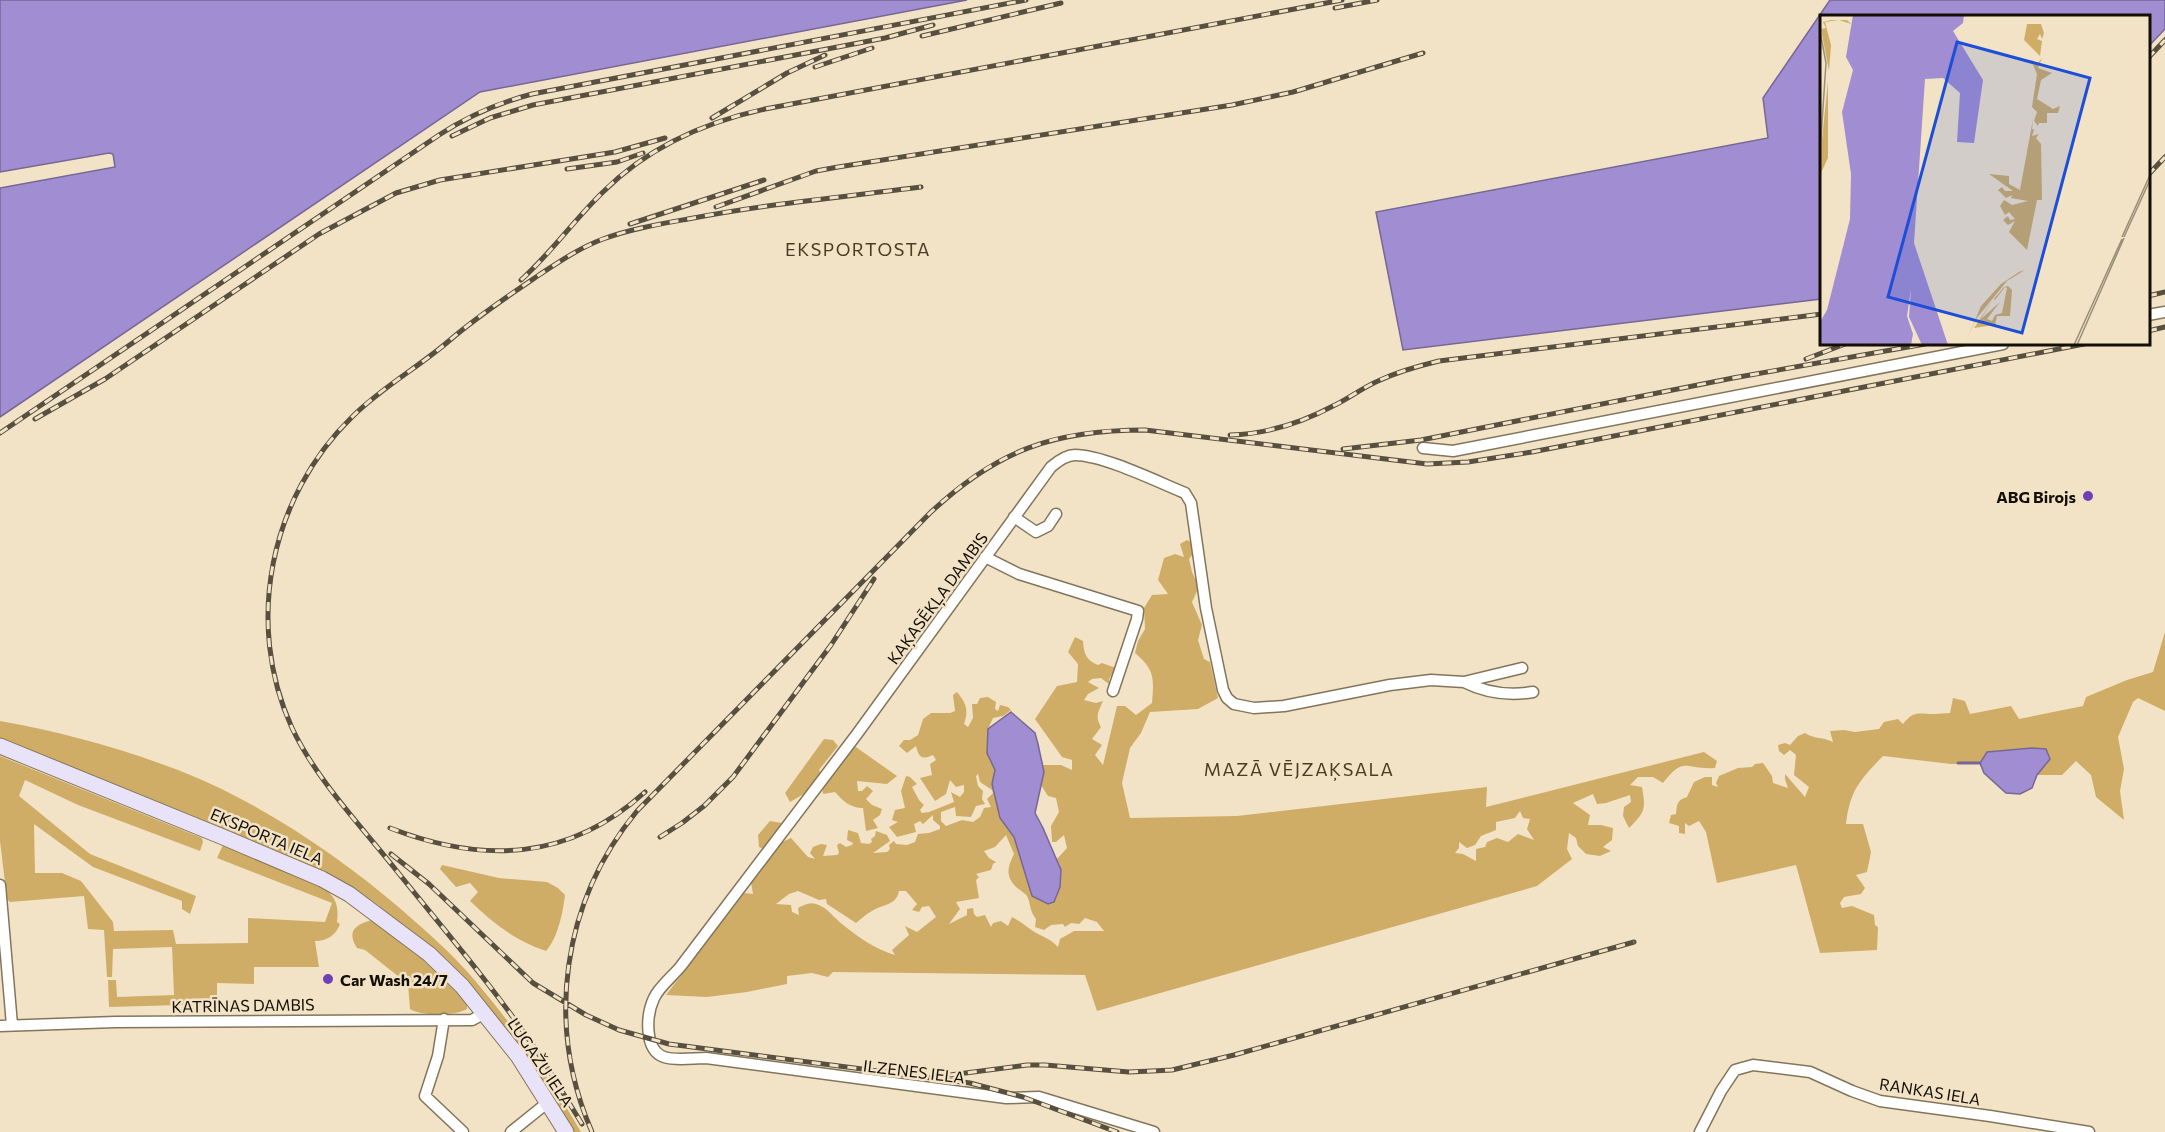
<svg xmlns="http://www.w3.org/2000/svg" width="2165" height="1132" viewBox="0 0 2165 1132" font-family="Commissioner,sans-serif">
<rect width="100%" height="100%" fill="#f2e3c6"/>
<path fill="#d0ad67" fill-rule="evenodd" d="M1187,540L1193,543L1194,553L1189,559L1192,572L1199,587L1192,602L1202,625L1198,640L1204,659L1210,662L1218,698L1198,709L1150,712L1141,733L1130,748L1122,783L1130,818L1237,816L1487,787L1486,807L1704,752L1717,761L1715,768C1684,770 1685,755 1663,783L1653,777H1638L1630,785L1642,787C1646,810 1645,812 1629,828L1623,816L1624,807L1631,802L1630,795L1606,803L1597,804L1593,794L1573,803L1590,815L1588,825H1601L1613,828L1612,840L1603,847L1611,851L1600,856L1586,854L1578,846L1576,838L1569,833L1567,849L1572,859L1537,886L1097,1011L1085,975L833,972L828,977L812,973L787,976V984L747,992L707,997L666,995L744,893L753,894L751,882L772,853L759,847L758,835L770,821L782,823V842L791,838L808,857L815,859L810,853L813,847L821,844L827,845L823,856L837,855L839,853L837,845L840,843L846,847L852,845L853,843L847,840L848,830L858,833L861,843L869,844L872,842L871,839L875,836L876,831L887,835L890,841L873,853L887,852L890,849L889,845L894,841L896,844L907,845L915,842L918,834L929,833L940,829V826L933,820V815L923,824L920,821L914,824L916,832L897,837L889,827L898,822L892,820L895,810L905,808L901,791L906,776L910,777L917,784L912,787L919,800L924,805L920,810L922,813L929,812L954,802L951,792L960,797L964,792V785L956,787L950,780L946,794L935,801L920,778L932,775L930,764L936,760L933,755C922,760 919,758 916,746L907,753L899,746L904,740H910L918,735L923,719L931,713H950L955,711L953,695L957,692C966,703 969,710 964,724L968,727L973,718L972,704H977L980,698L988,697L996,702L995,709L998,711L1000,705L1008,707L1011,710L1003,716L993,718L988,729L987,753L995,769L1000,818L1014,837L1032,896L1039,899L1060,887L1061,870L1056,860L1067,848L1064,835L1056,842H1052L1051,826L1059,812L1056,798L1048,796L1041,785L1044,772L1043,765H1061L1072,770V760L1062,757L1035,719L1057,686L1077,682L1078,664L1068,652L1075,637L1083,641C1084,654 1086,660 1098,665L1102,663L1116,668L1109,679L1110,685L1101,678L1092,679L1088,682L1099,688L1088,694L1084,700L1096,703L1103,701C1098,712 1095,717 1101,727L1092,739L1102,745L1095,755L1103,765L1117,706H1125L1136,715L1152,703C1154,678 1155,670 1135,653L1138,641L1145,629L1144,608L1152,595L1168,594L1158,580L1164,558L1175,554L1184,557L1180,544ZM978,774L980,782L992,790L993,793L987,799L991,807L984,808L980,817L973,822L962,820L946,826L941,821V812L955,807L956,816L971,817L976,806L985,804L982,799L983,791L978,786L976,776ZM1520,811L1523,818L1530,819L1527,829L1534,840L1518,834L1508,842L1497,838L1487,842L1485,847L1476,849V861L1463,854L1455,853L1459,848V842L1467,848L1475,845L1481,836L1496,830V822L1515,818ZM1006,835L1014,854C1008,866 1005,875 1015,886C1018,889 1024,892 1027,896C1031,904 1029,910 1036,919L1035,927L1044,930L1051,925L1063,924L1065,927L1071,923L1079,924L1085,918L1097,922L1104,931H1074L1060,939L1058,947C1050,938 1042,937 1033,931C1026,926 1020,921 1012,917L1008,926L1001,921L993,923L991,927L985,915L977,917L974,914L973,908L967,909V915L949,924L960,909L956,902L979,898L976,880L979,877L976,874L991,870L993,864L996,862L989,858L984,851L995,847ZM798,891L819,900L826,899L827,904L856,923C861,919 866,914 872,911C883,904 896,906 899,891H906L917,904L912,910L919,912L922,907L929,906L936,917L917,932L905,926L909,935L892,950L895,955C875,949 858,937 842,924C833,917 827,907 816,904C809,902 804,905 798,908L799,915L792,912L791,905L776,904L789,894Z
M2165,632V711L2138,698L2133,702L2118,737L2124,769L2120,791L2124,820L2096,797L2091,775L2076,761L2062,775H2037L2049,759C2028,753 2010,747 1987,752L1980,763L1951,764L1883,756C1860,780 1850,790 1846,824H1863L1871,852L1867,872L1856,875L1865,888L1861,894L1844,897L1840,903L1842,908L1852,906L1874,915L1875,925L1878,927L1877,950L1820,953L1796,865L1717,883L1706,832L1699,821L1689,826L1685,823V834L1679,833V826L1669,823L1671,815L1676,814C1677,804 1677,800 1687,797L1694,782L1705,777H1712V785L1718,787L1716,783L1719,776L1738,768L1752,767L1755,764L1763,763L1772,776L1773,783L1788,788L1785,779V774L1805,797L1809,787L1794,775L1796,755L1790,750L1784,755L1779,751L1778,745L1785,743L1790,745L1798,736L1805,733C1814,739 1823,737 1833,742L1830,731L1844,730L1855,732L1879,729L1884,722L1898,719L1903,724C1914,710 1918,714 1934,714C1939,714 1945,713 1950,713L1953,698L1965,701L1970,714L2011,706L2019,719L2083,706L2086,697L2127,680L2153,672Z
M0,721C56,731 113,746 167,766C249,795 336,853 402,910C428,933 455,956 477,983C516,1029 551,1080 581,1132H573L525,1056L482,999L462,978L378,905L354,889L295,859L0,741Z
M824,739L833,740L838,746L819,770L822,776L815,779V783L808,787L809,791L790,802L785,793Z
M853,745L897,776L887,784L857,781L858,791H862L867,786L873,791L866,799L872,805L882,809L880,815L873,820L878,828L866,831L863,808C850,808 843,801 835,792L823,794L822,787Z
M0,756L202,838L203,842L200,851L78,805L25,780L19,796L90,854L196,896L190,914L182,909V901L93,867L34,824L35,873H62L81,881L113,922L114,931L173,930L176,944L248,943V918L325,922L332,903L217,858L223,845L323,888C336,896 339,907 337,922L340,924C336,935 327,941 315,941L319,967H254V984L217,983V1004L109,1007L108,980H116L117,997L174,995L172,947L113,949L112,977H107L104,930L88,929L84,896L10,902L7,899L0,841Z
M442,865L499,878L547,882L558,888L565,895C563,912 558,938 546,951C515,941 493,923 470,901L478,892L470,883L456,887L440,869Z
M372,920L428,961L467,1001V1009C456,1016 420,1016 410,1009L408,984L365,950L357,948C346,931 356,924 372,920Z"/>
<path fill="#a18dd1" stroke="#776794" stroke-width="1.5" d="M0,0H967L480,92L0,417V188L115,167L113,154L109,153L0,172Z
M1830,0H2165V29L2149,46L2148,16H1822L1821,299L1403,350L1376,212L1768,138L1763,98Z
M1011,712L1035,733L1038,744L1044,772L1035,813L1043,828L1061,870L1060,887L1054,902L1048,904L1032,896L1014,837L1000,818L992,784L995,770L987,753L988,729Z
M2032,748L2046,749L2050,759L2037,775L2032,788L2020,794L2006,793L1984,773L1980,763L1987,752Z"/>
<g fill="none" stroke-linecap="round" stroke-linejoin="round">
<path stroke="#776794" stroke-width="3" d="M1958,763H1980"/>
<g stroke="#83755b" stroke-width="13">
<path id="street" d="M2148,315L2165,312
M1423,448L1453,451L2003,344
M1014,517L1036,532L1048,526L1056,514
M985,557L1019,574L1138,611L1137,619L1113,691
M1464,682C1486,693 1509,696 1533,692
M0,885L12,1025
M444,1019L438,1056L425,1096L463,1132
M0,1026L115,1022L472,1020L485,1013
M511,1132L547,1103
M1154,1132L1039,1097L1006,1098L706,1058C694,1058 675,1061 664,1057C644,1050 646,1015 654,998C659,987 673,976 681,966L857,734L1051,467C1058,461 1066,455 1075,455C1103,455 1158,482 1185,493L1191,503L1206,608L1223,690L1227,698L1234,704L1254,708L1284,706L1390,685L1431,680L1464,682L1522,668
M1700,1132L1721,1091L1735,1070L1753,1065L1810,1072L1852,1091L1880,1101L1990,1116L2089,1132"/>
</g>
<g stroke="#83755b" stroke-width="17">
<path id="secondary" d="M0,746L223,837L322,879L349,894L429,954L462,986L518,1056L566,1132"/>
</g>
<use href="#street" stroke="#fff" stroke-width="10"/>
<use href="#secondary" stroke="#e9e3f9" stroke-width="15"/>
<g stroke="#574f3f" stroke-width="5">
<path id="rail" d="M1335,8L1377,0
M922,36L1061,3
M2148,58L2165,40
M815,67L872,48
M712,118L787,73L825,55
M452,136L490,118L533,105L885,38L933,25
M567,169L617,162L643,153
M2148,175L2165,157
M716,207L816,171L838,167L1232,105L1293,92L1423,53
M630,224L764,180
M521,280C551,253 574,220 603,192C647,148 705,122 765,109L1342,0
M2148,296L2165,292
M2148,331L2165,327
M1806,359L1845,344
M35,419L105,379L319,234L396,193L440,180L615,152L665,138
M0,433L439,135C468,116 498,103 532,94L1026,0
M1230,435C1266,434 1301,423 1333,406C1348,399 1362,388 1378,381C1397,372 1418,366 1439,361L1822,314
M1343,449L1421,440L1733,378L1925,344
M390,828C483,864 569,861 645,792
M660,837L682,823L704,806L733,777L831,645L874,579
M391,854L429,884L533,983L586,1015L619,1030L669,1044L970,1083L1023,1097L1117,1132
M950,1075L1027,1065H1045L1129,1072L1152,1071L1172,1070L1234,1055L1634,942
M582,1124C564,1095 547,1065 527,1037C487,979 440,925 396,870C361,826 316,779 292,728C244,623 270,497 352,417C382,387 419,367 450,340C478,316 508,296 539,275C559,262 579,248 603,239C630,229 660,224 688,219C765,204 843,197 921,187
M592,1132C545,1024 562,902 637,811L930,513C997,450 1054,430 1145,430L1427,464L1468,462L1532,452L2084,344"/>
</g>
<use href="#rail" stroke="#f2e3c6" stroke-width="3" stroke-dasharray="9" stroke-linecap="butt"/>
</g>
<g fill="#6e3fb7" stroke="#f2e3c6" stroke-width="2">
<circle cx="2088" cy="496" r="6"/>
<circle cx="328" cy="979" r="6"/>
</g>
<g text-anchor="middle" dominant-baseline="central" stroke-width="5" stroke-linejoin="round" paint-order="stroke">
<g font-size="16" font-weight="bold" fill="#140f05" stroke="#f2e3c6" text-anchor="end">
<text x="2076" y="496">ABG Birojs</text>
<text x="340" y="979" text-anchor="start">Car Wash 24/7</text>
</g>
<g font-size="16" fill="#140f05" stroke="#f2e3c6">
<text transform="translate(937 598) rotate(-54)">KAĶASĒKĻA DAMBIS</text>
<text transform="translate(267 836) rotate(23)">EKSPORTA IELA</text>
<text transform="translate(243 1005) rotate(-1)">KATRĪNAS DAMBIS</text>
<text transform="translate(541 1062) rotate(56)">LUGAŽU IELA</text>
<text transform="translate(914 1071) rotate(7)">ILZENES IELA</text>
<text transform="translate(1930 1091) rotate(9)">RANKAS IELA</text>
</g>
<g font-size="18" letter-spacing="1.5" fill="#493c24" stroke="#f2e3c6">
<text x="858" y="249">EKSPORTOSTA</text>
<text x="1299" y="769">MAZĀ VĒJZAĶSALA</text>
</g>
</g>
<g transform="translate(1820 15)">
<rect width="330" height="330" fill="#f2e3c6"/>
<path d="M11,5H27L31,9L19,5L5,7L11,30L9,56L1,14L6,13L3,7ZM207,9H221L224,18L222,24L220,19L217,24L222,26L220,41L204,25ZM222,43L218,53L232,58L221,65L217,84L233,94L240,91L238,98H227V108H219L218,111L214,106L217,97L212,92L217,59L211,45L218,48ZM8,66V143L0,160V144ZM213,104L212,114L217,116L214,115L212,121L219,119L216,123L221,129L222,185H217L207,235L189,217L195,206L188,210L183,205L188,201L190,205L195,204L189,197L185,200L180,191L184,185L192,190L208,186L191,183L192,180L186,183L178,175L182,172L185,176H193L169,159L189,161V169L200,175ZM246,241L205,255L187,266L156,304L145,329L161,291L181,269L199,257ZM188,271L192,275L190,301H177L175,310L154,313L173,285L161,304L180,287L167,304L172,306L175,300L182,298L187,273L185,272L175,285L174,284L184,272Z" fill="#d0ad67"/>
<path d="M33,0H144L143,8L133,16L163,65L154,128L137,127L140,78L123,63L105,64L94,228L128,330H102L89,302L91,274L87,301L93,319L91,330H0V307L7,295L30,204L31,159L22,97L33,55L26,42Z" fill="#a18dd1"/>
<path fill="none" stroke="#998e79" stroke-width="1.5" d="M0,16L6,48L0,138M302,222L330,160M304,222L330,165M254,330L302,224M257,330L304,223"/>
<path fill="#1d4ed8" fill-opacity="0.15" stroke="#1d4ed8" stroke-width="3" d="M137,27L270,63L202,318L68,282Z"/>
<rect width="330" height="330" fill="none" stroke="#140f05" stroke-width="3"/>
</g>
</svg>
